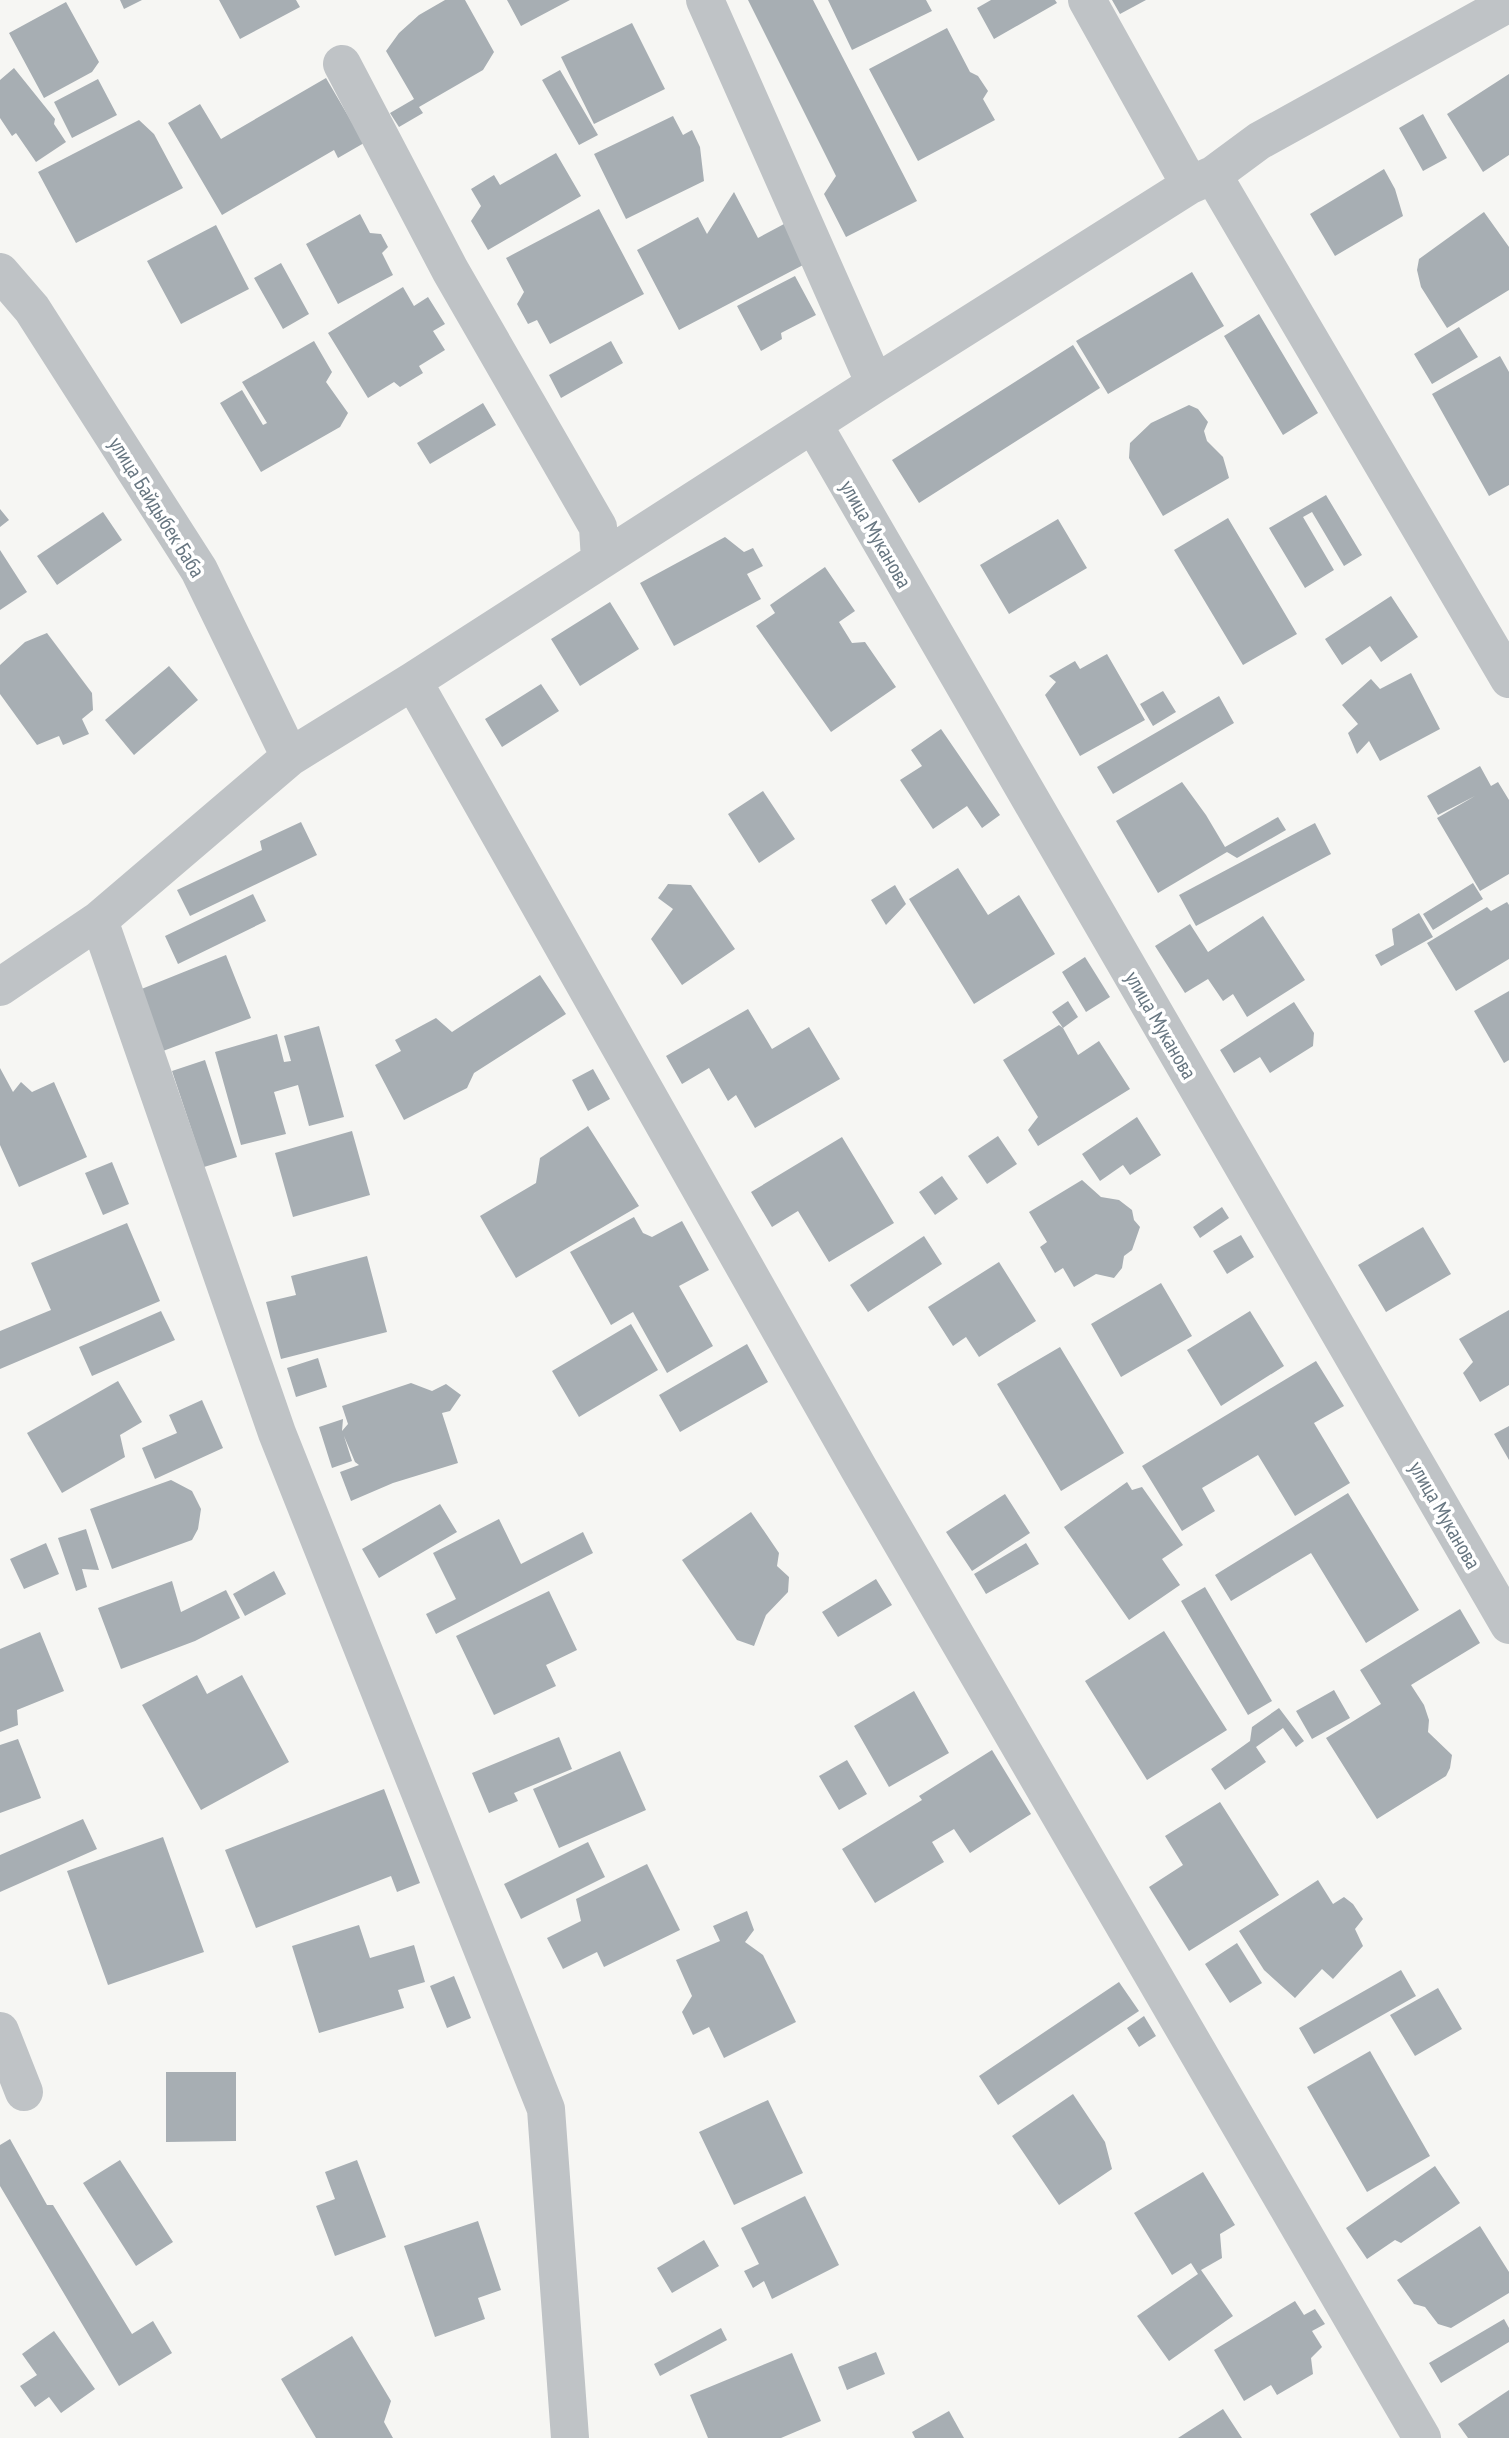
<svg xmlns="http://www.w3.org/2000/svg" width="1509" height="2438" viewBox="0 0 1509 2438" font-family="'PT Sans Narrow',sans-serif">
<rect width="100%" height="100%" fill="#f6f6f3"/>
<path fill="#a7aeb3" d="M120,0H142L124,9Z
M219,0H296L300,7L240,39Z
M445,0H465L494,52L483,70L419,107L423,113L399,127L390,113L414,99L386,51L399,33L419,15Z
M507,0H570L521,26Z
M748,0H813L917,201L846,237L824,194L836,176Z
M828,0H926L932,11L852,50Z
M991,0H1055L1057,3L994,39L977,8Z
M1112,0H1146L1120,14Z
M66,2L99,62L92,72L44,98L9,33Z
M632,23L665,89L594,124L561,57Z
M947,28L970,72L978,76L988,91L983,99L995,120L918,161L869,69Z
M14,68L55,119L54,124L66,142L36,162L16,133L12,136L0,118V80Z
M560,70L598,135L579,145L542,80Z
M1509,74V155L1483,172L1447,114Z
M326,78L364,143L338,158L334,150L222,215L168,123L200,104L221,139Z
M98,79L117,115L72,138L54,102Z
M1423,114L1447,158L1423,171L1399,128Z
M673,116L683,135L692,130L700,147L704,181L626,219L594,154Z
M139,120L154,134L183,188L76,243L38,172Z
M556,153L581,196L488,250L471,221L481,206L471,189L494,175L500,185Z
M1384,169L1395,189L1403,216L1335,256L1310,214Z
M734,192L758,238L784,224L805,264L679,330L637,250L698,217L707,234Z
M599,209L644,294L550,344L537,320L528,324L517,304L524,292L506,258Z
M1484,212L1509,247V290L1447,328L1421,287L1417,270L1419,259Z
M360,214L370,233L381,234L388,247L382,253L393,275L338,304L306,244Z
M216,225L249,289L181,324L147,261Z
M281,263L309,314L283,329L254,278Z
M1192,272L1224,326L1108,394L1076,341Z
M795,276L816,315L781,333L782,339L761,351L737,306Z
M403,287L414,306L428,297L445,324L433,331L445,350L419,366L423,373L400,387L394,382L368,398L328,333Z
M1259,314L1318,413L1283,435L1224,336Z
M1459,327L1478,357L1432,384L1414,354Z
M314,341L332,372L326,382L348,413L340,427L261,472L220,403L242,390L263,425L267,423L242,382Z
M611,341L623,363L561,398L549,375Z
M1073,345L1100,388L919,503L892,460Z
M1500,356L1509,372V485L1489,496L1432,394Z
M483,403L496,425L430,464L417,443Z
M1189,405L1198,409L1208,422L1204,431L1207,441L1223,457L1229,478L1163,516L1129,458L1130,443L1151,423Z
M1326,495L1362,555L1344,566L1312,512L1303,517L1334,570L1305,588L1269,528Z
M0,509L9,520L0,527Z
M103,512L122,540L57,585L37,556Z
M1228,518L1297,634L1243,665L1174,550Z
M1058,519L1087,568L1009,614L980,565Z
M725,537L744,552L753,548L763,566L747,574L761,599L674,646L640,583Z
M0,550L27,592L0,610Z
M825,567L855,611L839,622L852,643L865,642L896,687L831,732L756,626L775,613L770,605Z
M1391,596L1418,637L1381,662L1370,646L1342,665L1325,639Z
M610,602L639,649L580,686L551,639Z
M47,633L92,693L93,710L82,719L89,734L63,745L59,736L37,745L0,694V665L25,642Z
M1107,654L1145,720L1080,756L1045,695L1056,682L1049,676L1075,661L1080,669Z
M169,666L198,700L134,755L105,720Z
M1411,673L1440,729L1380,761L1369,741L1357,754L1348,733L1358,724L1342,705L1371,679L1380,689Z
M541,684L559,711L502,747L485,719Z
M1163,691L1176,712L1153,726L1140,704Z
M1219,696L1234,723L1113,794L1097,767Z
M941,729L1000,815L982,828L967,806L933,829L900,780L922,766L911,750Z
M1480,766L1491,786L1498,782L1509,800V874L1480,891L1437,818L1475,796L1438,815L1427,796Z
M1182,782L1206,815L1225,847L1278,817L1286,830L1237,858L1227,852L1158,893L1116,821Z
M763,791L795,839L759,863L728,814Z
M301,822L317,855L190,916L177,890L262,850L260,841Z
M1315,823L1331,854L1196,926L1179,895Z
M958,868L988,915L1019,895L1055,954L974,1004L909,899Z
M1473,883L1483,899L1433,930L1423,914Z
M668,884L691,885L735,949L682,985L651,939L673,909L658,898Z
M895,885L906,904L886,925L871,900Z
M253,894L266,921L178,964L165,936Z
M1507,902L1509,905V959L1456,991L1427,943L1487,907L1491,911Z
M1419,913L1433,937L1381,966L1375,955L1394,945L1392,929Z
M1263,916L1305,980L1247,1017L1233,994L1223,1001L1208,979L1185,993L1155,946L1190,924L1208,952Z
M226,955L251,1018L163,1051L139,990Z
M1085,957L1110,997L1086,1012L1062,972Z
M540,975L566,1014L474,1073L467,1088L404,1120L375,1065L401,1051L395,1040L436,1018L452,1032Z
M1509,991V1060L1504,1063L1474,1011Z
M1068,1001L1078,1017L1063,1028L1052,1012Z
M1294,1002L1314,1033L1313,1046L1270,1073L1260,1057L1234,1073L1220,1050Z
M748,1009L772,1049L809,1027L840,1079L755,1128L736,1095L728,1101L709,1068L682,1084L666,1056Z
M1059,1025L1063,1028L1078,1055L1099,1041L1130,1089L1038,1146L1028,1130L1038,1117L1003,1060Z
M319,1026L344,1117L309,1126L298,1085L274,1092L286,1134L241,1145L215,1052L277,1034L284,1062L291,1061L284,1036Z
M205,1060L237,1157L204,1167L172,1071Z
M0,1068L13,1092L21,1082L32,1092L54,1082L87,1157L19,1187L0,1145Z
M593,1069L610,1099L588,1111L572,1080Z
M1137,1117L1161,1155L1130,1175L1123,1165L1100,1181L1082,1154Z
M588,1126L639,1206L516,1278L480,1216L536,1183L540,1158Z
M352,1131L370,1195L293,1217L275,1153Z
M998,1136L1017,1164L987,1184L968,1156Z
M842,1137L894,1223L829,1262L798,1211L772,1227L751,1192Z
M112,1162L129,1204L103,1215L85,1173Z
M942,1176L958,1199L935,1215L919,1192Z
M1082,1180L1101,1197L1119,1200L1132,1210L1134,1220L1140,1227L1132,1250L1124,1256L1122,1268L1114,1278L1096,1274L1074,1287L1063,1268L1055,1273L1040,1247L1047,1242L1029,1212Z
M1222,1207L1229,1218L1200,1238L1193,1227Z
M634,1217L643,1233L652,1237L682,1221L709,1270L679,1286L713,1346L667,1373L633,1312L611,1325L570,1252Z
M127,1223L160,1301L0,1369V1331L51,1310L31,1263Z
M1423,1227L1451,1274L1386,1312L1358,1265Z
M1241,1235L1254,1257L1227,1274L1213,1251Z
M924,1236L942,1264L868,1312L850,1285Z
M367,1256L387,1332L281,1359L266,1302L296,1295L291,1276Z
M999,1262L1036,1321L979,1357L966,1337L953,1346L928,1307Z
M1161,1283L1192,1336L1121,1377L1091,1324Z
M1509,1310V1385L1480,1402L1463,1373L1473,1362L1459,1339Z
M161,1311L175,1340L92,1376L79,1347Z
M1250,1311L1284,1366L1221,1406L1187,1350Z
M631,1324L658,1370L579,1417L552,1371Z
M747,1344L768,1382L680,1432L659,1395Z
M1060,1347L1124,1453L1061,1491L997,1384Z
M318,1358L327,1387L296,1397L287,1368Z
M1316,1361L1344,1406L1314,1423L1350,1483L1295,1516L1258,1455L1202,1488L1215,1511L1182,1531L1142,1466Z
M118,1381L142,1422L120,1435L125,1457L62,1493L27,1433Z
M411,1383L432,1391L446,1384L461,1395L450,1411L442,1413L458,1463L393,1483L351,1501L340,1472L359,1465L355,1462L344,1436L352,1461L332,1468L319,1427L343,1419L342,1431L348,1424L342,1406Z
M202,1400L223,1448L155,1479L142,1448L177,1433L169,1415Z
M1509,1426V1460L1494,1434Z
M171,1480L192,1491L201,1509L198,1529L192,1540L112,1569L90,1509Z
M1127,1482L1132,1490L1142,1487L1183,1545L1162,1559L1180,1585L1129,1620L1064,1527Z
M1348,1493L1419,1610L1366,1643L1311,1553L1231,1601L1215,1575Z
M1005,1494L1030,1533L972,1571L946,1532Z
M440,1504L457,1532L379,1578L362,1549Z
M751,1512L779,1553L777,1566L789,1577L788,1592L766,1615L754,1646L737,1640L682,1560Z
M499,1519L521,1564L583,1532L593,1553L436,1634L426,1614L456,1599L433,1553Z
M86,1529L99,1570L82,1569L87,1587L76,1591L58,1538Z
M46,1543L59,1574L24,1589L10,1559Z
M1026,1543L1039,1564L986,1594L974,1574Z
M274,1571L286,1594L245,1616L233,1594Z
M876,1579L892,1605L838,1637L822,1612Z
M172,1581L181,1612L226,1590L240,1618L195,1641L121,1669L98,1608Z
M1205,1587L1272,1701L1248,1715L1181,1601Z
M549,1591L577,1650L546,1665L556,1686L494,1715L456,1636Z
M1460,1609L1480,1643L1411,1685L1424,1705L1429,1720L1428,1732L1452,1755L1450,1768L1446,1776L1377,1819L1326,1738L1381,1704L1360,1670Z
M1164,1631L1227,1730L1147,1780L1085,1681Z
M40,1632L64,1691L17,1710L18,1725L0,1732V1649Z
M197,1675L207,1694L242,1675L289,1762L201,1810L142,1705Z
M1334,1690L1350,1718L1312,1739L1296,1711Z
M914,1691L949,1753L889,1787L854,1726Z
M1279,1708L1304,1741L1296,1747L1283,1728L1256,1747L1266,1762L1225,1790L1211,1769L1250,1741L1252,1727Z
M559,1737L572,1769L514,1793L518,1801L489,1813L472,1773Z
M18,1739L41,1798L0,1813V1745Z
M992,1750L1031,1814L970,1853L954,1829L932,1842L944,1862L875,1903L842,1849L922,1800L919,1796Z
M620,1751L646,1810L559,1848L533,1789Z
M847,1760L867,1794L839,1810L819,1776Z
M384,1789L420,1883L397,1892L391,1876L256,1928L225,1850Z
M1220,1802L1279,1895L1189,1951L1149,1887L1183,1865L1165,1836Z
M83,1819L97,1849L0,1892V1855Z
M163,1837L204,1952L108,1985L67,1871Z
M588,1842L605,1877L521,1919L504,1884Z
M647,1864L680,1930L604,1967L597,1952L563,1969L547,1938L581,1921L576,1899Z
M1318,1880L1333,1904L1344,1897L1353,1904L1363,1919L1355,1929L1363,1946L1333,1979L1322,1969L1295,1998L1264,1970L1239,1931Z
M747,1911L754,1930L745,1942L763,1955L796,2022L724,2058L709,2027L693,2035L682,2012L692,1996L676,1960L720,1941L713,1926Z
M359,1925L370,1958L414,1945L425,1982L398,1990L404,2008L319,2033L292,1946Z
M1237,1943L1262,1983L1230,2003L1205,1964Z
M1401,1970L1416,1996L1314,2054L1299,2028Z
M454,1976L471,2018L447,2028L430,1986Z
M1119,1982L1139,2011L998,2105L979,2076Z
M1438,1988L1462,2029L1415,2056L1390,2015Z
M1144,2016L1156,2036L1139,2047L1127,2028Z
M1370,2051L1430,2156L1367,2192L1307,2087Z
M166,2072H236V2141L166,2142Z
M1073,2094L1105,2142L1112,2169L1059,2205L1012,2136Z
M768,2100L803,2173L734,2205L699,2132Z
M10,2139L47,2205H53L132,2334L153,2321L172,2353L119,2386L0,2186V2145Z
M120,2160L173,2242L136,2266L83,2183Z
M357,2160L386,2237L335,2256L316,2206L335,2199L325,2172Z
M1435,2166L1460,2203L1401,2243L1395,2240L1367,2259L1346,2228Z
M1203,2172L1235,2225L1220,2234L1222,2258L1201,2270L1233,2316L1169,2361L1137,2316L1198,2274L1191,2263L1172,2275L1134,2213Z
M805,2196L839,2265L772,2299L764,2281L753,2288L744,2271L759,2264L741,2228Z
M478,2221L501,2290L478,2298L485,2319L435,2337L404,2246Z
M1480,2226L1509,2272V2293L1451,2328L1438,2324L1425,2307L1414,2304L1397,2280Z
M704,2240L719,2266L672,2293L657,2268Z
M1295,2301L1304,2315L1315,2309L1325,2324L1312,2331L1322,2347L1311,2358L1313,2374L1277,2395L1271,2385L1244,2401L1214,2350Z
M1504,2319L1509,2328V2342L1441,2383L1429,2363Z
M721,2328L727,2340L660,2376L654,2364Z
M54,2331L95,2389L61,2413L49,2397L35,2407L20,2386L37,2375L22,2354Z
M352,2336L391,2401L384,2422L393,2438H316L281,2379Z
M876,2352L885,2374L847,2390L838,2367Z
M792,2353L821,2421L781,2438H708L690,2395Z
M1509,2390V2438H1468L1458,2424Z
M1223,2409L1242,2438H1178Z
M949,2411L964,2438H915L912,2432Z"/>
<g fill="none" stroke-linecap="round" stroke-linejoin="round">
<path stroke="#bfc3c6" stroke-width="38" d="M705,0L875,384
M1087,0L1190,185
M342,64L450,270L598,527L600,560
M1213,175L1509,679
M0,272L32,309L199,570L290,757
M813,424L1509,1625
M413,681L859,1469L1422,2438
M99,920L277,1433L546,2109L570,2438
M0,987L99,920L290,757L413,681L875,384L1190,185L1213,175L1259,141L1509,3
M0,2031L24,2092"/>
</g>
<g text-anchor="middle" dominant-baseline="central" stroke-width="7" stroke-linejoin="round" paint-order="stroke">
<g font-size="21" fill="#677681" stroke="#fff">
<text transform="translate(157 507) rotate(58)">улица Байдыбек Баба</text>
<text transform="translate(876 534) rotate(60)">улица Муканова</text>
<text transform="translate(1161 1025) rotate(60)">улица Муканова</text>
<text transform="translate(1445 1515) rotate(60)">улица Муканова</text>
</g>
</g>
</svg>
